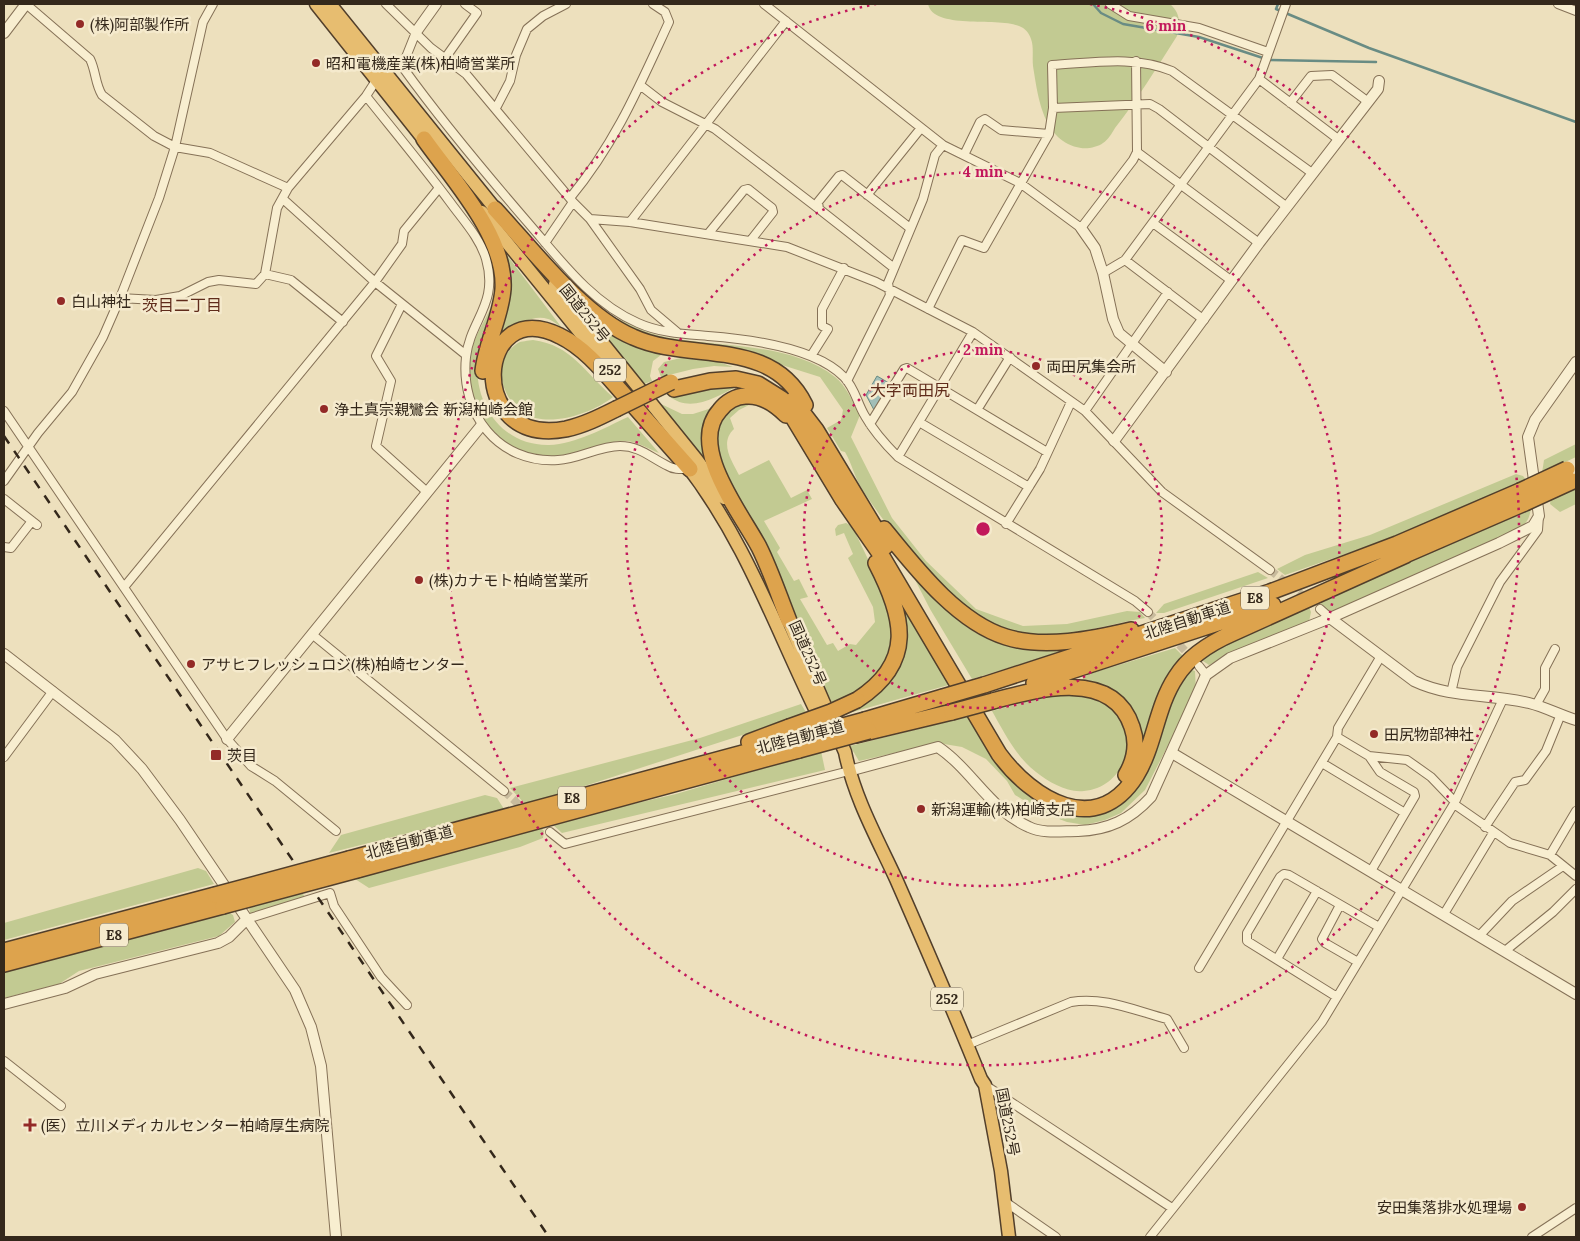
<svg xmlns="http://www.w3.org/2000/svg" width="1580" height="1241" viewBox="0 0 1580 1241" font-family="Lora,'Noto Sans JP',serif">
<rect width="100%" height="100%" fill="#ede0bd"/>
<path fill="#c2ca92" d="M928,4H1170C1181,14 1180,23 1177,36C1157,67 1138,99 1115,128C1112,133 1108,140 1103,143C1098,147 1088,149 1081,148C1043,142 1038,97 1033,66C1032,57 1034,47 1031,39C1029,33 1025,28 1019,26C998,17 933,30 928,4Z
M497,242L562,328C558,325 552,320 548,319C528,313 507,332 494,345Z
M491,307C486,324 480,342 478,360C473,403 502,446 549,445C576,444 604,428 628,417L659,453C649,449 634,440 623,441C595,442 574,460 541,456C486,449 460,401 472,349C475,335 485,321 491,307Z
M609,314C631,326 652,336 677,339C727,347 793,344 835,377C846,385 853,403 860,415L851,437L892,518L926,561L976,609L1023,626L1067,624L1127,611L1140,612L1145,618C1105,625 1058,641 1018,633C961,621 892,536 862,489C854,476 852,464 845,452L841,451L827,428L841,420L843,410L820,377L747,354L670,344L618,325Z
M600,329L633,345L665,352L653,361L650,376L652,381L644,384L599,331Z
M533,340C572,345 585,373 613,397C593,413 550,428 525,414C501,399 490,361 518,343C521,341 528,341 533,340Z
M689,356L716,361L733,367L714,366L693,369L661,377L658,369L664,362Z
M738,386C717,396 691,414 669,396L683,390Z
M744,402L751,404L739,410L730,418L734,429C719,443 732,461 739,475L769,460L791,498L807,490L812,499L764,521L780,548L777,552L794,581L799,579L808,597L800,599L827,645L833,643L838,651L850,644L856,645L875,622L873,607L848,558L853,554L844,533L836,536L835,529L838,525L846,523L852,526L894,613L892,651L883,670L867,685L843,701L828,707L787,592L733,495L713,440L725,410Z
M659,403L682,414H693L715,407L712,476Z
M1576,444V457L1542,473L1544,460Z
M1516,474L1523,476L1527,481L1397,536L1285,575L1277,569L1305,555L1370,535Z
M1576,487V504L1560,512L1550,504L1551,498Z
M1531,507C1529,527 1520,527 1504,535L1333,611H1328L1319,602Z
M909,568C937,603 971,643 1018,646C1039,648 1062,644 1083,642L1047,656L972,679L930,609Z
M1258,572L1268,578L1164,613H1156L1164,604Z
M1308,605L1311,612L1309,622L1257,641L1209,665L1200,659L1229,640Z
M907,607L952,684L842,715C853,704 903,660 905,650C908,636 900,617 904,608Z
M1175,648L1184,657L1144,746C1140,706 1120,685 1080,681L1089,674Z
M1189,669L1195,671L1196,691L1145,790L1121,813L1105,820L1085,825L1067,822L1046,814L1015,795L1007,781L986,759L962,747L938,743L859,761L850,746L970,716L1057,808L1124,798L1165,705Z
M1067,691C1083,695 1100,697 1113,709C1143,736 1124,788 1084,791C1067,793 1049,782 1036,772C1016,757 1004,732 992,711Z
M801,704L807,714L526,805L510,788L700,738Z
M821,751L825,770L562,833L551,823L676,794Z
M485,795L497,798L504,809L329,853L341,835Z
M540,827L544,831L543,838L520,847L369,888L352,877Z
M198,868L206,871L214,884L4,940V923Z
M301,891L307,900L255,914L250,913L249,906Z
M226,911L233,915L235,922L219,936L79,971L59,984L4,998V971Z"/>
<path fill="#a1beb7" stroke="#698c84" d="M877,376L889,383L874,410L866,395Z"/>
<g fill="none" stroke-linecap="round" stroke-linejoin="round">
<path stroke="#698c84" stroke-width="2.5" d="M1093,4L1101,13L1123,24L1199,37L1269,60L1376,62
M1278,4L1276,9L1369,48L1576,122"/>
<path stroke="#c8bb9d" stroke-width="8" stroke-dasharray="8 4" stroke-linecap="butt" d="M1270,570L1320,609
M1148,612L1163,628
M1171,636L1193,659
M504,791L526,811"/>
<g stroke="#857157" stroke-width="10">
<path id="minor" d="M26,4L90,59C96,71 95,84 102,95L154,136L175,147L210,153L288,188
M386,4L431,48L466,74L573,202L590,219L630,222L787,247L876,282L973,332L1085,411L1162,492L1270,570
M764,4L943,145L1020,183L1081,228L1133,160L1137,152L1136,61
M1110,4L1129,16L1199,28L1268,52
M1558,4L1576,11
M446,57L477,13L465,4
M404,62L416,32
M1259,79L1338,139
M640,85L662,102L715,129L819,209
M366,96C394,131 423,166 450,202C463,220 480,238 486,259C499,304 470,320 466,357C460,413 498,464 558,460C579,459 599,446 620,446C640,446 651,458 668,466C674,470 682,469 690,469
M1290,103L1311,76L1332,75L1367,101
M496,108L510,81L516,55L527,29L543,16L566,4
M1053,108L1150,104L1159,109L1287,207
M1137,152L1259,243
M964,155L980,122L985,119L1001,130L1049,134
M867,195L921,128
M570,198C616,142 639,87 669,22L665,12L653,4
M283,199L375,282L466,355
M590,219L640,289L651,310L677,332
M630,222L786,21
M1153,223L1232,281
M708,234L744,190L748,189L772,208L773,212L751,240
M545,243L573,202
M1125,260L1204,320
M894,268L819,209L818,202L839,176L842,175L910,228
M1103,273L1125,260L1259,79L1286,4
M265,274L291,280L343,322
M120,298L156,300L180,296L208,282L219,280L256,284L265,274L277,208L288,188L366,96L377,79L396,61L404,62V69C443,123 486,174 530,225C561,261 592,303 638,323C660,333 685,334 708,336C748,339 815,347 844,377C855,388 857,403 865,416C874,432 886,445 898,457L1135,601L1148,612
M402,304L376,356L391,381L376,446L427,492
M928,309L962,240L984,248L1049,134L1053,108L1052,65C1092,63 1134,55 1172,71L1312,173
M811,356L828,329L822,326V309L844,268
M847,381L890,295L888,283L923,199L935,155L943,145
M977,410L1010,357
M4,411L227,739L251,766L275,781L336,831
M1085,411L1168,292
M919,422L1029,487
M870,424L904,369L907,368L1047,452
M898,457L973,332
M4,481L38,433L72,392L103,337L120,298L159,198L175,147L203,22L213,4
M4,499L37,525
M1006,524L1040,469L1071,402
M4,547L11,548L32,521
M125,586L375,282L402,244L404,231L439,188
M1320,609L1330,618
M313,635L504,791
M1381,656L1338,728L1337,737L1369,756L1407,760L1431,777L1455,802
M1199,666L1206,675
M1451,693L1457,667L1500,582L1538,530L1539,516
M1536,705L1545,689V668L1555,649
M1369,756L1380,772L1414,792L1415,796L1371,871
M4,757L53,691
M1322,763L1405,813
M1454,804L1510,843L1550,855L1576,811
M1485,827L1515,782L1525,780L1546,751L1561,714
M550,832L565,844L849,771
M1550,855L1576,876
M1340,905L1322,939L1325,943L1358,962
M1444,914L1493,833
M247,919L330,893L334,906L381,977L407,1005
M1480,935L1512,901L1563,866
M1505,951L1553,912L1576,889
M1277,959L1317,891
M1199,968L1337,737
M1337,997L1247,941V933L1280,877L1284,874L1289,875L1379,927
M967,1045L1071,1002C1103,996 1136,1011 1167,1019L1184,1048
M4,1061L61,1106
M985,1085L1172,1208
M1004,1201L1056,1237
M1150,1237L1322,1022L1455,802L1503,699
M1532,1237L1576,1208"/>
</g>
<g stroke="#857157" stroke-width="12">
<path id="tertiary" d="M416,32L436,4
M4,33L26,4
M1081,228L1095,248L1103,273L1113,319L1119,333L1166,372
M1114,441L1259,243L1378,89L1379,81
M1330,618L1414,681C1452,699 1489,693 1529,703C1545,707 1560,715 1576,720
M4,654L115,740L142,769L180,820L295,990L311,1027L321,1066L336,1237
M227,739L481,426
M1172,753L1576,994
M849,771L938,747C972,770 990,810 1029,827C1043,834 1062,831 1078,831C1108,830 1130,820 1151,797L1206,675L1230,658L1330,618L1499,543L1533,526L1539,516L1528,437L1535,420L1576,362
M4,1004L65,988L95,974L218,943L229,937L247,919"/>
</g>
<g stroke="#523f2b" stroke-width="15">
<path id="trunk" d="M316,4L429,146
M330,4L501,216
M482,212L608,367
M555,284L697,460L724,498
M685,463C749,545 777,634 823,725
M785,613L845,752C854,797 877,838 896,879C925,945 954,1012 981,1079L985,1085L1001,1171L1009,1237"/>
</g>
<g stroke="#523f2b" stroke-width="18">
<path id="motorway" d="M424,139C453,180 506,237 503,289C501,317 486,343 483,371
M495,209C532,249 583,316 633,337C690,363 771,336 805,405
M674,389L710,381L736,379L758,384L782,399L843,500L883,558L999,754C1032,799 1096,839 1136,776C1155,745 1156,707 1176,677C1189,656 1210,643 1233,633L1406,555
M793,400L816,430L886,546
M616,409C600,417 584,425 566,429C464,448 476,293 560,336C587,349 607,376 627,398C648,422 669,445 690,469
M786,415C776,405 761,395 746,396C736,396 726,402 720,410C687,446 741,513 759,547C771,571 779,596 789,621
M884,529C915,567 957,622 1006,637C1044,649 1093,639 1131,630
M1398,558L1525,503
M1034,683L1273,605
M984,685L1270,592L1397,544L1520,491
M857,700C916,662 904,617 876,563
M993,701C1037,689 1113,668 1132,727C1138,744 1135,760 1126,775
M865,720L943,697
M856,735L952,712
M749,742L789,727
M349,859L795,739
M357,870L799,750
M4,951L215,895
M4,964L223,906"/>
</g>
<use href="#minor" stroke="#f8eed0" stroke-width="8"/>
<use href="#tertiary" stroke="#f8eed0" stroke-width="10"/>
<use href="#trunk" stroke="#e7bd70" stroke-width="12"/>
<use href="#motorway" stroke="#dda34d" stroke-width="15"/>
<path stroke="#34281b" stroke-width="2.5" stroke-dasharray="9 9" stroke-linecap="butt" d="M4,436L549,1237"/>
<g stroke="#523f2b" stroke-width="18" stroke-linecap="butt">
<path id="motorway-bridge" d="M616,409L671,382
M1520,491L1567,469
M1525,503L1573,481
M943,697L984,685
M952,712L993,701
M789,727L831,712L857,700
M795,739L865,720
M799,750L869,731
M215,895L349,859
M223,906L357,870"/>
</g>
<use href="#motorway-bridge" stroke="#dda34d" stroke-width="15"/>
</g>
<g fill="none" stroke="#c2185b" stroke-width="2.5" stroke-dasharray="2.5 5">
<circle cx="983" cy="529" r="179"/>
<circle cx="983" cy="529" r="357"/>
<path d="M1090 4A536 536 0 1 1 876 4"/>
</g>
<g fill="#932a27" stroke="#f5eacd" stroke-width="2">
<circle cx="80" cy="24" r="5"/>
<circle cx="316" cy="63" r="5"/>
<circle cx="61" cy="301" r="5"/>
<circle cx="1036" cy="366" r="5"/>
<circle cx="324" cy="409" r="5"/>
<circle cx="419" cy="580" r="5"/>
<circle cx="191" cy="664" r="5"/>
<circle cx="1374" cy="734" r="5"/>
<rect x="210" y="749" width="12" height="12" rx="2.5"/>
<circle cx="921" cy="809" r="5"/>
<path d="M27.5 1117.5h5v5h5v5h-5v5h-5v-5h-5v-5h5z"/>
<circle cx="1522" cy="1207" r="5"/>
</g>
<g text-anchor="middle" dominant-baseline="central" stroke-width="5" stroke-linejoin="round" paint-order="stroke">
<g fill="#f5eacd" stroke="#6e6250" stroke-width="1">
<rect x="594" y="358.5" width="32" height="23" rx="4"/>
<rect x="1241" y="586.5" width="28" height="23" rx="4"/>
<rect x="558" y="786.5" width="28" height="23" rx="4"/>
<rect x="100" y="923.5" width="28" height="23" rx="4"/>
<rect x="931" y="987.5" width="32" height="23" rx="4"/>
</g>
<g font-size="14" font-weight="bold" fill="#34281b">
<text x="610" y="370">252</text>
<text x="1255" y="598">E8</text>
<text x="572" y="798">E8</text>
<text x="114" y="935">E8</text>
<text x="947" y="999">252</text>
</g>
<g font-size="15" fill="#34281b" stroke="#f5eacd" text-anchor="start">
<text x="90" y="24">(株)阿部製作所</text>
<text x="326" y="63">昭和電機産業(株)柏崎営業所</text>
<text x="71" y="301">白山神社</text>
<text x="1046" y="366">両田尻集会所</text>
<text x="334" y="409">浄土真宗親鸞会 新潟柏崎会館</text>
<text x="429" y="580">(株)カナモト柏崎営業所</text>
<text x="201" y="664">アサヒフレッシュロジ(株)柏崎センター</text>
<text x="1384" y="734">田尻物部神社</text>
<text x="227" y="755">茨目</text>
<text x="931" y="809">新潟運輸(株)柏崎支店</text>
<text x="41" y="1125">(医）立川メディカルセンター柏崎厚生病院</text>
<text x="1512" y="1207" text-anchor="end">安田集落排水処理場</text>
</g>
<g font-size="15" fill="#34281b" stroke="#f5eacd">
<text transform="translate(585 313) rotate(51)">国道252号</text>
<text transform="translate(1187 620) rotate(-18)">北陸自動車道</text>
<text transform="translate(808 653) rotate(66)">国道252号</text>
<text transform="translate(800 737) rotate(-15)">北陸自動車道</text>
<text transform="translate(409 842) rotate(-15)">北陸自動車道</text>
<text transform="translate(1008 1122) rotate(79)">国道252号</text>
</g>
<g font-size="16" fill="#602c1b" stroke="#f5eacd">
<text x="182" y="305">茨目二丁目</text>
<text x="910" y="390">大字両田尻</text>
</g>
</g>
<circle cx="983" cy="529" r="8" fill="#c2185b" stroke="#f5eacd" stroke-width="2.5"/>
<g font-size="15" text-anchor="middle" font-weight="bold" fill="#c2185b" stroke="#f5eacd" stroke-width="5" stroke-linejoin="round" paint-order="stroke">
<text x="1166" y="31">6 min</text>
<text x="983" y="177">4 min</text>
<text x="983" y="355">2 min</text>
</g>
<rect width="1580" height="1241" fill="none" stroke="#34281b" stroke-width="10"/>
</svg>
